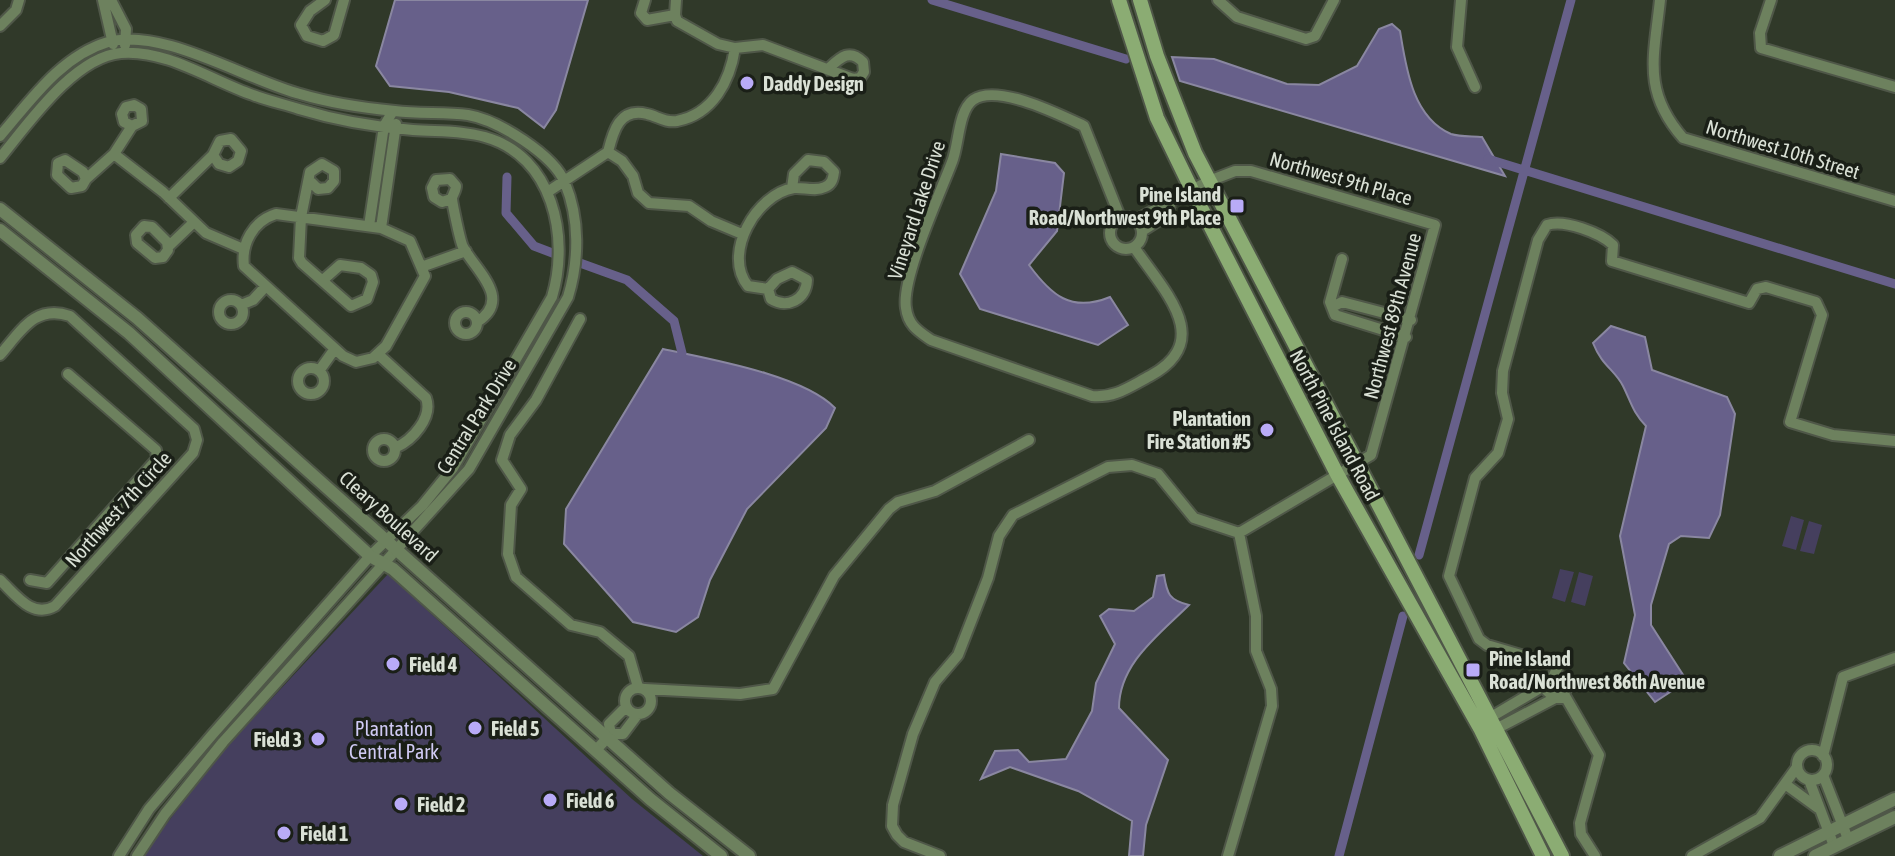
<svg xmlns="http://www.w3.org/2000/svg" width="1895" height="856" viewBox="0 0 1895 856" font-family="'Asap Condensed',sans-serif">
<rect width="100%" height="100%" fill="#303929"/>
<path fill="#453f5e" d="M1791,516L1804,520L1796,550L1782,546Z
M1809,521L1822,525L1814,554L1800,551Z
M1560,569L1574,572L1565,602L1552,598Z
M1579,572L1593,576L1585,606L1571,602Z
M388,574L632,799L703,856H142L218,756Z"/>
<path fill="#67608a" stroke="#8a87a1" stroke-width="2" d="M395,0H588L556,110L544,128L518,108L449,92L390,86L376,66Z
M1392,24L1400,31C1406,67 1412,117 1451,134C1460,137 1473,136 1482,137L1505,176L1180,81L1172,57L1214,59L1287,84L1319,85L1357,66L1379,29Z
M1001,154L1055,163L1064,173L1057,231L1029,265C1051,295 1071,313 1110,297L1128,325L1098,345L980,309L960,274L996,191Z
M1611,326L1645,337L1652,370L1727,397L1735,414L1720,515L1709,538L1681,536L1669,544L1651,605V625L1687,681L1655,702L1624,663L1635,615L1620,536L1646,426C1633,413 1631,402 1623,386C1615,370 1602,366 1593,343Z
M663,349C709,359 803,375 835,408L826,428L747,509L710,580L698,617L676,632L633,622L564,544L566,509Z
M1164,575C1167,594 1169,600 1189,605C1160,634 1119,663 1119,708L1168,760L1146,825L1143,856H1129L1132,821L1078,791L1010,767L981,779L995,751L1018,750L1029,762L1066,759L1092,711L1096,683L1115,644L1100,616L1109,609L1134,611L1153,597L1157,576Z"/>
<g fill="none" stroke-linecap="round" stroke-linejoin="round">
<path stroke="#67608a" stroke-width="9" d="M932,0L1126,59
M1488,159L1895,284
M507,177L506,213L534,246L555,254
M580,263L627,280L674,321L682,353
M1419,555L1571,0
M1339,856L1403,616"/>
<g stroke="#4f5748" stroke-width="14">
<path id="minor" d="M103,0L113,44
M111,0L126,29L125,45
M325,0L310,11L301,25L307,36L323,41L334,35L344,0
M645,0L641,13L647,20L675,15
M1218,0L1237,17L1306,39L1315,36L1334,0
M1461,0L1457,47L1475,87
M1660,0C1654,57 1642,91 1683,138L1895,201
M1771,0L1760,33L1761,48L1895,87
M675,15L677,21L718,44L735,48L763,45L853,79L860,78L864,72L863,62C849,48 840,58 828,69
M675,15L676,0
M0,26L16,10L19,0
M0,136C31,100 61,56 108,42C163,27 246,80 300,94C330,103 364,108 395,111C420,114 445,112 468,115C498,120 554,155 565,183C580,219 579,261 568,297L469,469L223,742L165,814L137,856
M608,152C613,132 619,107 647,114C657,116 665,123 677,121C713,114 730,81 735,48
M608,152L622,161L633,176L638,193L649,203L689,206L711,221L742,234
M114,154L163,192L206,233L241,248
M0,158C28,124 74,57 121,53C166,49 212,81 253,95C268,101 284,104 299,109C335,120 375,127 413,130C437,132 460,130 485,137C553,156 570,237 552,297L453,468L422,506L370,556L212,735L149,809L119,856
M65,160L83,172L86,179L82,186L71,188L57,175L58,163Z
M86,179L114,154L132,126L142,121L141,109L134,105L126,107L122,114L124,122L132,126
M311,182L318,189L328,188L334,181V171L322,164L310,172L301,217L299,258L302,263L351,306L367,299L373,282L371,275L361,268L340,265L323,280
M549,191L608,152
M169,198L213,155L220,141L231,139L241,151L238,161L229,167L219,164L213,155
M451,199L442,202L434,197L432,188L436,180L450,179L456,186C456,190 453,194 452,198C452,202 460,241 463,247C476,271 513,299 477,322
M276,214L381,228L410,241L425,276L386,346L373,358L356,362L343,356L244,266C241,244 253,221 276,214Z
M1110 233a16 16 0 1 1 32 0a16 16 0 1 1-32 0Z
M1120,217L1084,126C1060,115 997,83 973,100C958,111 959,145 952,162C940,194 901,278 906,308C908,325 918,331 931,340L1092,396C1115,398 1129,387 1150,376C1216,340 1163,290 1134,247
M1136,220L1209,181L1235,171H1251L1435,225L1371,455L1239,533L1256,616V651L1271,689L1272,706L1228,856
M144,226L152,227L167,242L168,250L163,257L155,258L137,243L136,235Z
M369,226L384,126L393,111
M381,228L396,124
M1142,231L1161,219L1170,205
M169,246L194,222
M1342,259L1330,302L1335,315L1406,337
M424,266L466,251
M768,289L777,279L792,272L807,280C806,300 787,309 771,299L768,289L748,286C722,254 756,194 794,188C804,187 814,192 825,187C832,184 833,179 834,172L824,162L808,160L794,174L792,188
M219 312a12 12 0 1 1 24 0a12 12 0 1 1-24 0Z
M241,305L253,300L264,288
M1332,307L1342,302L1411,320
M455 323a11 11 0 1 1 22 0a11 11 0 1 1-22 0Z
M580,319L536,400L510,435L502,460L521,489L511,505L508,554L516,577L571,625L600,632L629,656L638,687
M0,355C21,331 35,304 70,316L194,429L197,440L193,453L55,606C32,619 16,595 0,580
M379,355L426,398C433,417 413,440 395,448
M298 381a13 13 0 1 1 26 0a13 13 0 1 1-26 0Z
M319,371L334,350
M373 450a11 11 0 1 1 22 0a11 11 0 1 1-22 0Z
M30,580L47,583L157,459L156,450L68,374
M1555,677L1564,679L1568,685L1562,698H1555L1547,691L1558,666L1487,645L1479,639L1449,576L1475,478L1498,453L1508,419L1502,393L1503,371L1538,240L1547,225C1564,219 1601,233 1613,245L1612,261L1749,303L1757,289L1766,287L1816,302L1822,315L1790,422L1833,435L1895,441
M625 701a13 13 0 1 1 26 0a13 13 0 1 1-26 0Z
M645,689L740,694L773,689L834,576L889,509L898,502L935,491L1029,440
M1565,696L1599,755L1580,823L1581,834L1595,856
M1486,720L1547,684
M1490,728L1496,729L1555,698
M611,734H623L638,714
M596,750L611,734L609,724L626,707
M1797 765a15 15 0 1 1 30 0a15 15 0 1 1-30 0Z
M1823,756L1843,677L1895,658
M1823,775L1848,839
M1809,780L1834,846
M1785,784L1818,808
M940,856L904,842L897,835L892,826L893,805L913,734L935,682L958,655L988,578L999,536L1013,515L1108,467L1132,465L1158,474L1194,518L1239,533
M1692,856L1760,818L1797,767"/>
</g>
<g stroke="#4f5748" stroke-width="16">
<path id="tertiary" d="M0,209L137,318L669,793L749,856
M0,230L129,333L370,556L393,569L650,799L721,856
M1780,856L1895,799
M1815,856L1895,817"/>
</g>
<g stroke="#4f5748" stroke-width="18">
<path id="secondary" d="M1119,0L1157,118L1192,190L1337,474L1480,728L1543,856
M1140,0L1157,56L1195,153L1562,856"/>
</g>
<use href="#minor" stroke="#6d815e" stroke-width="10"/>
<use href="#tertiary" stroke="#6d815e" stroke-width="12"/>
<use href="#secondary" stroke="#8bac73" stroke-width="14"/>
</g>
<g fill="#b9abf7" stroke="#1a1f17" stroke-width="3">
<circle cx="747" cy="83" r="8"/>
<rect x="1229" y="198" width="16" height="16" rx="4"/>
<circle cx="1267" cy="430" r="8"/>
<circle cx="393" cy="664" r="8"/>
<rect x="1465" y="662" width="16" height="16" rx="4"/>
<circle cx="475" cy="728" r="8"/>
<circle cx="318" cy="739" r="8"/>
<circle cx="550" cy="800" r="8"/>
<circle cx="401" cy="804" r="8"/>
<circle cx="284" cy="833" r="8"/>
</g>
<g text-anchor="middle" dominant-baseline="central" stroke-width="7" stroke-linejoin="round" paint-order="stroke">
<g font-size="20" font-weight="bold" fill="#dae1d6" stroke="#1a1f17" text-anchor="start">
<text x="763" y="83">Daddy Design</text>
<text x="1221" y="194" text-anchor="end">Pine Island<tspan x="1221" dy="23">Road/Northwest 9th Place</tspan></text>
<text x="1251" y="418" text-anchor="end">Plantation<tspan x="1251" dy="23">Fire Station #5</tspan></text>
<text x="1489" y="658">Pine Island<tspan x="1489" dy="23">Road/Northwest 86th Avenue</tspan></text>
<text x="409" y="664">Field 4</text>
<text x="491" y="728">Field 5</text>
<text x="302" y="739" text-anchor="end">Field 3</text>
<text x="566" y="800">Field 6</text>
<text x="417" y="804">Field 2</text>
<text x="300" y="833">Field 1</text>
</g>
<g font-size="20" fill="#dae1d6" stroke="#1a1f17">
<text transform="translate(1783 149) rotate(17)">Northwest 10th Street</text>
<text transform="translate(1341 178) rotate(16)">Northwest 9th Place</text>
<text transform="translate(916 210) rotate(-72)">Vineyard Lake Drive</text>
<text transform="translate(1392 316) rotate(-75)">Northwest 89th Avenue</text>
<text transform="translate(476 416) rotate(-58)">Central Park Drive</text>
<text transform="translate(1335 425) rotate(62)">North Pine Island Road</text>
<text transform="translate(118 509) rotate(-48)">Northwest 7th Circle</text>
<text transform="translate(389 516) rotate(42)">Cleary Boulevard</text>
</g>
<g font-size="20" fill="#d0caf4" stroke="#1a1f17">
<text x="394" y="728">Plantation<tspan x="394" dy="23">Central Park</tspan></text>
</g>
</g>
</svg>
